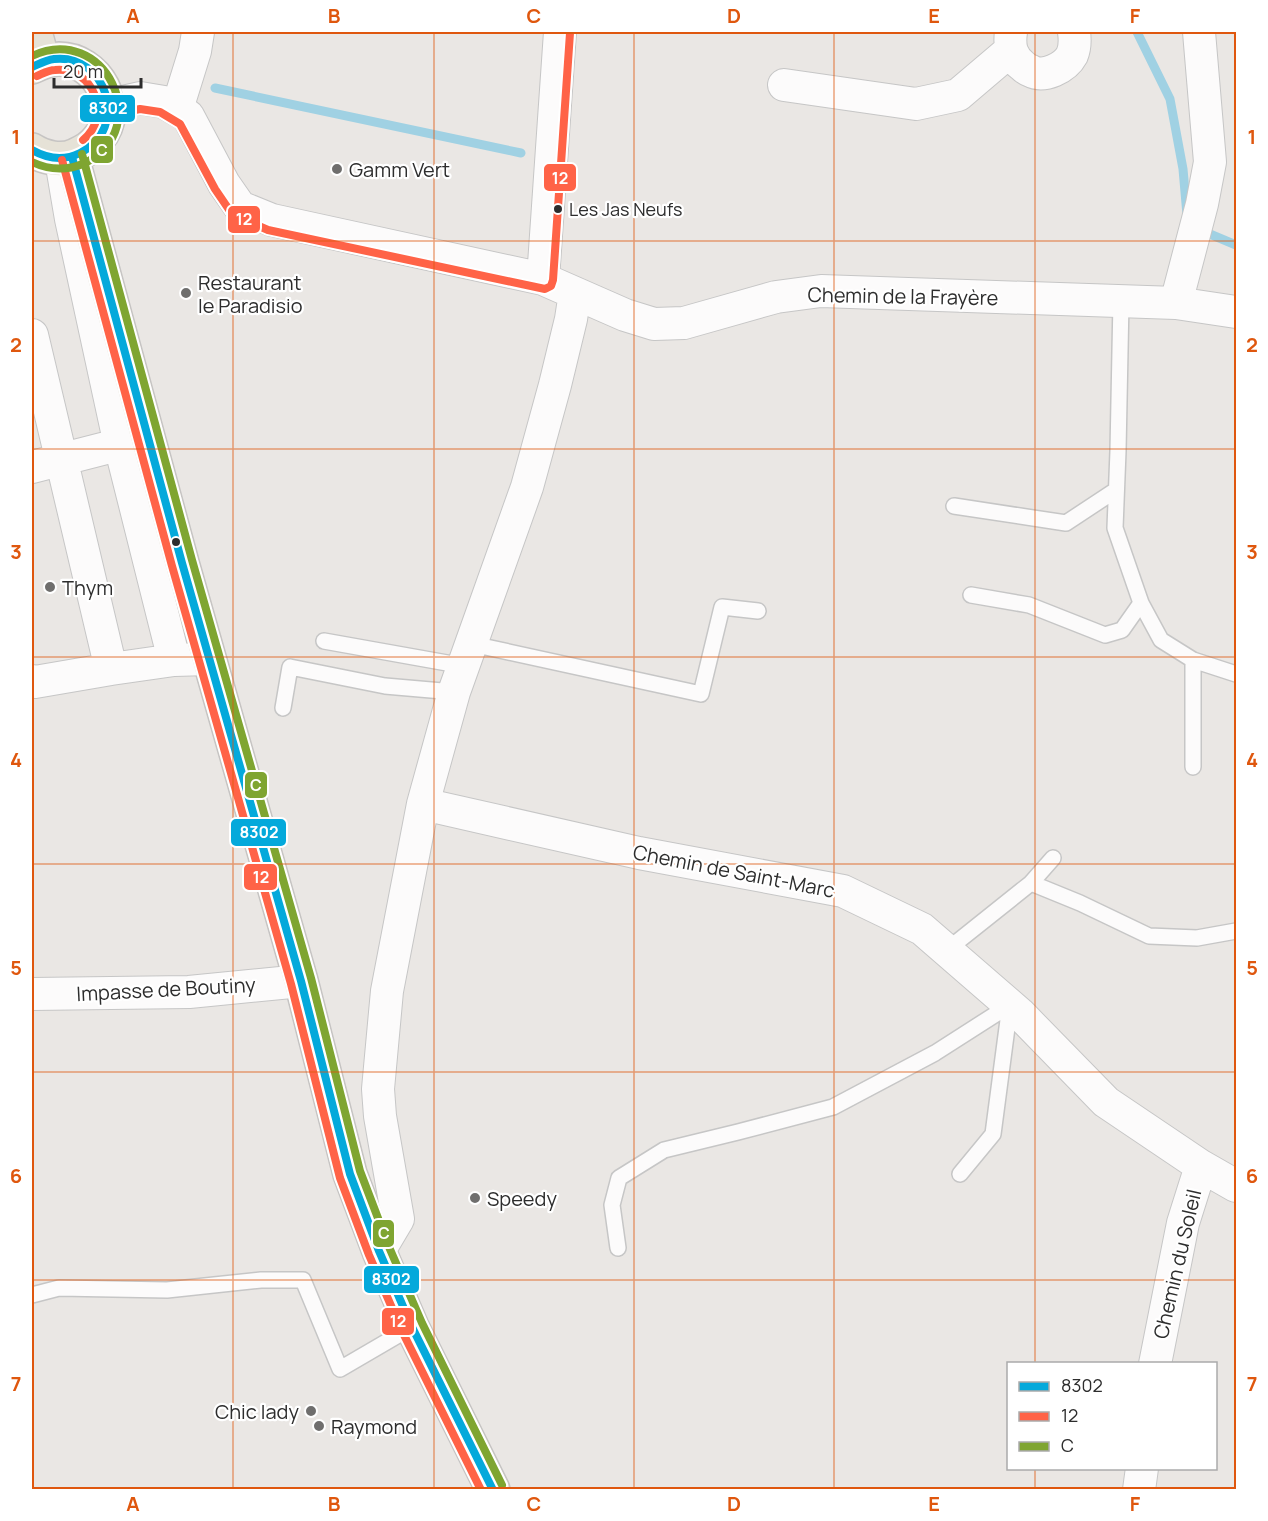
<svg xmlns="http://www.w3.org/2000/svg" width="1268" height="1521" viewBox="0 0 1268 1521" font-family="Manrope,sans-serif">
<rect width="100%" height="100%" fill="#eae7e4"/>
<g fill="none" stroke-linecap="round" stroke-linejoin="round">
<path stroke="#a0d1e3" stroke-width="9" d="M1137,32L1170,99L1183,169L1187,215
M215,88L521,153
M1205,232L1236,245"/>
<g stroke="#c6c6c6" stroke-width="18">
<path id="lane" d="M954,506L1066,523L1116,490
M971,595L1029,605L1105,635L1122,630L1141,603L1115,528L1118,451L1121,301
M1141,603L1161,640L1193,660L1236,674
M324,641L464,666
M472,644L701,694L722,607L758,611
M283,708L290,667L385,686L454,692
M1193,767V660
M1031,883L1080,903L1149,936L1197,938L1236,931
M947,950L1031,883L1053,858
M960,1174L993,1134L1010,1005
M618,1248L612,1205L619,1178L664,1150L738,1132L833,1107L935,1053L1010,1005
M32,1295L59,1288L167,1290L261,1280H303L340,1369L412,1327"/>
</g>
<g stroke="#c6c6c6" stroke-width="34">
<path id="street" d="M1011,32C1009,46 1011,57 1023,66C1025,68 1028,70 1031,71C1044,78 1065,68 1072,55C1075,48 1075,39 1074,32
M784,85L916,104L958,95L1011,50
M109,105L140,98L164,102L188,116L224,184L240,207L272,220L543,279L625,315L654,324L684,323L776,297L821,291L1176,303L1236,312
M177,109L195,51L198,32
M62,166L71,219L120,445L174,660L209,659
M543,279L560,32
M1176,303L1202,204L1210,162L1199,32
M32,335L111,669L174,660
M32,467L141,439
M32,681L35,682L111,669
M423,804L639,853L843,891L922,929L1019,1013L1106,1102L1201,1166L1236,1186
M32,994L189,992L301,981
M379,1251L398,1219L380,1116L378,1089L387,991L423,804L454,692L527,487L555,385L571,319L575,293
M1155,1364L1183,1223L1201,1166
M1139,1490L1142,1468"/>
</g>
<g stroke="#c6c4c3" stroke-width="36">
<path id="primary" d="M35,32L43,61
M32,67C40,63 48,59 58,59C97,58 125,108 98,139C92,147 85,151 76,155C62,162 44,158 32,150
M72,157L182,563L301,981L350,1174L379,1251L412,1327L493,1490"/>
</g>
<use href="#lane" stroke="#fcfbfb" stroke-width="15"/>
<use href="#street" stroke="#fcfbfb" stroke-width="32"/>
<use href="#primary" stroke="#e6e2d7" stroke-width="33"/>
<g stroke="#fff" stroke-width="12">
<path id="bus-1" d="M32,67C39,64 46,60 54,59C106,53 131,128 80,153C64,161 48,159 32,150
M72,157L182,563L301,981L350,1174L379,1251L412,1327L493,1490"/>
</g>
<g stroke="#fff" stroke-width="12">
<path id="bus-2" d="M37,76C42,74 48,70 55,70C93,66 113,116 83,140
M111,115L140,109L160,112L180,124L215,189L232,214L268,230L545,289L551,286L553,280L570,33
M62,160L172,566L291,984L340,1178L369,1255L402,1331L481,1490"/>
</g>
<g stroke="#fff" stroke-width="12">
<path id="bus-3" d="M32,56C104,22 156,127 85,163C67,171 49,170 32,162
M82,154L192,560L311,978L360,1171L389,1247L422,1323L502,1485"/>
</g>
<use href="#bus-1" stroke="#04a9db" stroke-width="8"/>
<use href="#bus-2" stroke="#ff6347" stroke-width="8"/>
<use href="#bus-3" stroke="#7fa531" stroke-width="8"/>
</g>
<path fill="none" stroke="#df570e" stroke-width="1.5" stroke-opacity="0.55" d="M233,32V1490M434,32V1490M634,32V1490M834,32V1490M1035,32V1364M32,241H1236M32,449H1236M32,657H1236M32,864H1236M32,1072H1236M32,1280H1236M1035,1468V1490"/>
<g fill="#6f6e6d" stroke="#fff" stroke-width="2">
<circle cx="337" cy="169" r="6"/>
<circle cx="186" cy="293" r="6"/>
<circle cx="50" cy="587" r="6"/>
<circle cx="475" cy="1198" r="6"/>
<circle cx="311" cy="1411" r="6"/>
<circle cx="319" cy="1426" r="6"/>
</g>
<g fill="#2d2d2d" stroke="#fff" stroke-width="2">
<circle cx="558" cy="209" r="5"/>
<circle cx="176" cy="542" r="5"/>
</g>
<g text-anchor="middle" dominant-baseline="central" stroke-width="4.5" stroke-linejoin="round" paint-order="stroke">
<g font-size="18" fill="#2d2d2d" stroke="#fff" text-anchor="start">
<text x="569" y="209">Les Jas Neufs</text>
</g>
<g font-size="20" fill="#2d2d2d" stroke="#fff" text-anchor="start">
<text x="349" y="169">Gamm Vert</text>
<text x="198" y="282">Restaurant<tspan x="198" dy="23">le Paradisio</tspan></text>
<text x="62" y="587">Thym</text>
<text x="487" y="1198">Speedy</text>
<text x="299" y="1411" text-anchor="end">Chic lady</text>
<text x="331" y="1426">Raymond</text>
</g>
<g font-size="20" fill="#2d2d2d" stroke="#fff">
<text transform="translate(903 296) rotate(1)">Chemin de la Frayère</text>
<text transform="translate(734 871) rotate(11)">Chemin de Saint-Marc</text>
<text transform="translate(166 989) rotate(-3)">Impasse de Boutiny</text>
<text transform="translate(1177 1264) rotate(-77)">Chemin du Soleil</text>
</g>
</g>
<g stroke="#fff" stroke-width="2">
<rect x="79" y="94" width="57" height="29" rx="6" fill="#04a9db"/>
<rect x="90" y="135" width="24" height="29" rx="6" fill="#7fa531"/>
<rect x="543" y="163" width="34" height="29" rx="6" fill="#ff6347"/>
<rect x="227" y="205" width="34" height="29" rx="6" fill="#ff6347"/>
<rect x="244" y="771" width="24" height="28" rx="6" fill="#7fa531"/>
<rect x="230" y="818" width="57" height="29" rx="6" fill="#04a9db"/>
<rect x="243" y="863" width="35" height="28" rx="6" fill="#ff6347"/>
<rect x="372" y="1219" width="23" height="29" rx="6" fill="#7fa531"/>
<rect x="363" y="1265" width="57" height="29" rx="6" fill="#04a9db"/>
<rect x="381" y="1307" width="34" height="29" rx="6" fill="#ff6347"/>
</g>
<g font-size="16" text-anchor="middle" font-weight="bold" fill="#fff">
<text x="108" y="114">8302</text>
<text x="102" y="156">C</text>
<text x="560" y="184">12</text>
<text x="244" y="225">12</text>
<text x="256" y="791">C</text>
<text x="259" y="838">8302</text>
<text x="261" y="883">12</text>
<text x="384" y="1239">C</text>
<text x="391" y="1285">8302</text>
<text x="398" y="1327">12</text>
</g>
<rect width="1268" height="1521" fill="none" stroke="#ffffff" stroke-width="66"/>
<rect x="1007" y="1362" width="210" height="108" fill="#ffffff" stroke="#ababab" stroke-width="1.5"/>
<rect x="1019" y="1382" width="30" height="9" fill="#04a9db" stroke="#ababab" stroke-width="1.5"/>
<text x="1061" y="1392" font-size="18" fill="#2d2d2d">8302</text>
<rect x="1019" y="1412" width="30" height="9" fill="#ff6347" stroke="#ababab" stroke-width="1.5"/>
<text x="1061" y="1422" font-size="18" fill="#2d2d2d">12</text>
<rect x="1019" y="1442" width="30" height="9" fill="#7fa531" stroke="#ababab" stroke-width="1.5"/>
<text x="1061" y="1452" font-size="18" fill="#2d2d2d">C</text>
<path d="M54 78v9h87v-9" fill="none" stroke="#2d2d2d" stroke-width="3"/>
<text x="63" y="78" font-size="18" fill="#2d2d2d" stroke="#ffffff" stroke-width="4.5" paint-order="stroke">20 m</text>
<rect x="33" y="33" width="1202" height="1455" fill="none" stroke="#df570e" stroke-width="2"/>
<g font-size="20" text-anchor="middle" font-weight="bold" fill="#df570e">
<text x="133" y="23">A</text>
<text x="334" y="23">B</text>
<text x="534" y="23">C</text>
<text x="734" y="23">D</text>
<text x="934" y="23">E</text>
<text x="1135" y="23">F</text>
<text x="16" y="144">1</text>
<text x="1252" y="144">1</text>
<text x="16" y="352">2</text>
<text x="1252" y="352">2</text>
<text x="16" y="559">3</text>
<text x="1252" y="559">3</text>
<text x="16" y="767">4</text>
<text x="1252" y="767">4</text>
<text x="16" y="975">5</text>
<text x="1252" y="975">5</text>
<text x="16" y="1183">6</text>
<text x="1252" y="1183">6</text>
<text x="16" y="1391">7</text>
<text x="1252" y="1391">7</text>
<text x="133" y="1511">A</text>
<text x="334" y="1511">B</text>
<text x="534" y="1511">C</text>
<text x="734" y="1511">D</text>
<text x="934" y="1511">E</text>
<text x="1135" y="1511">F</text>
</g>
</svg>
